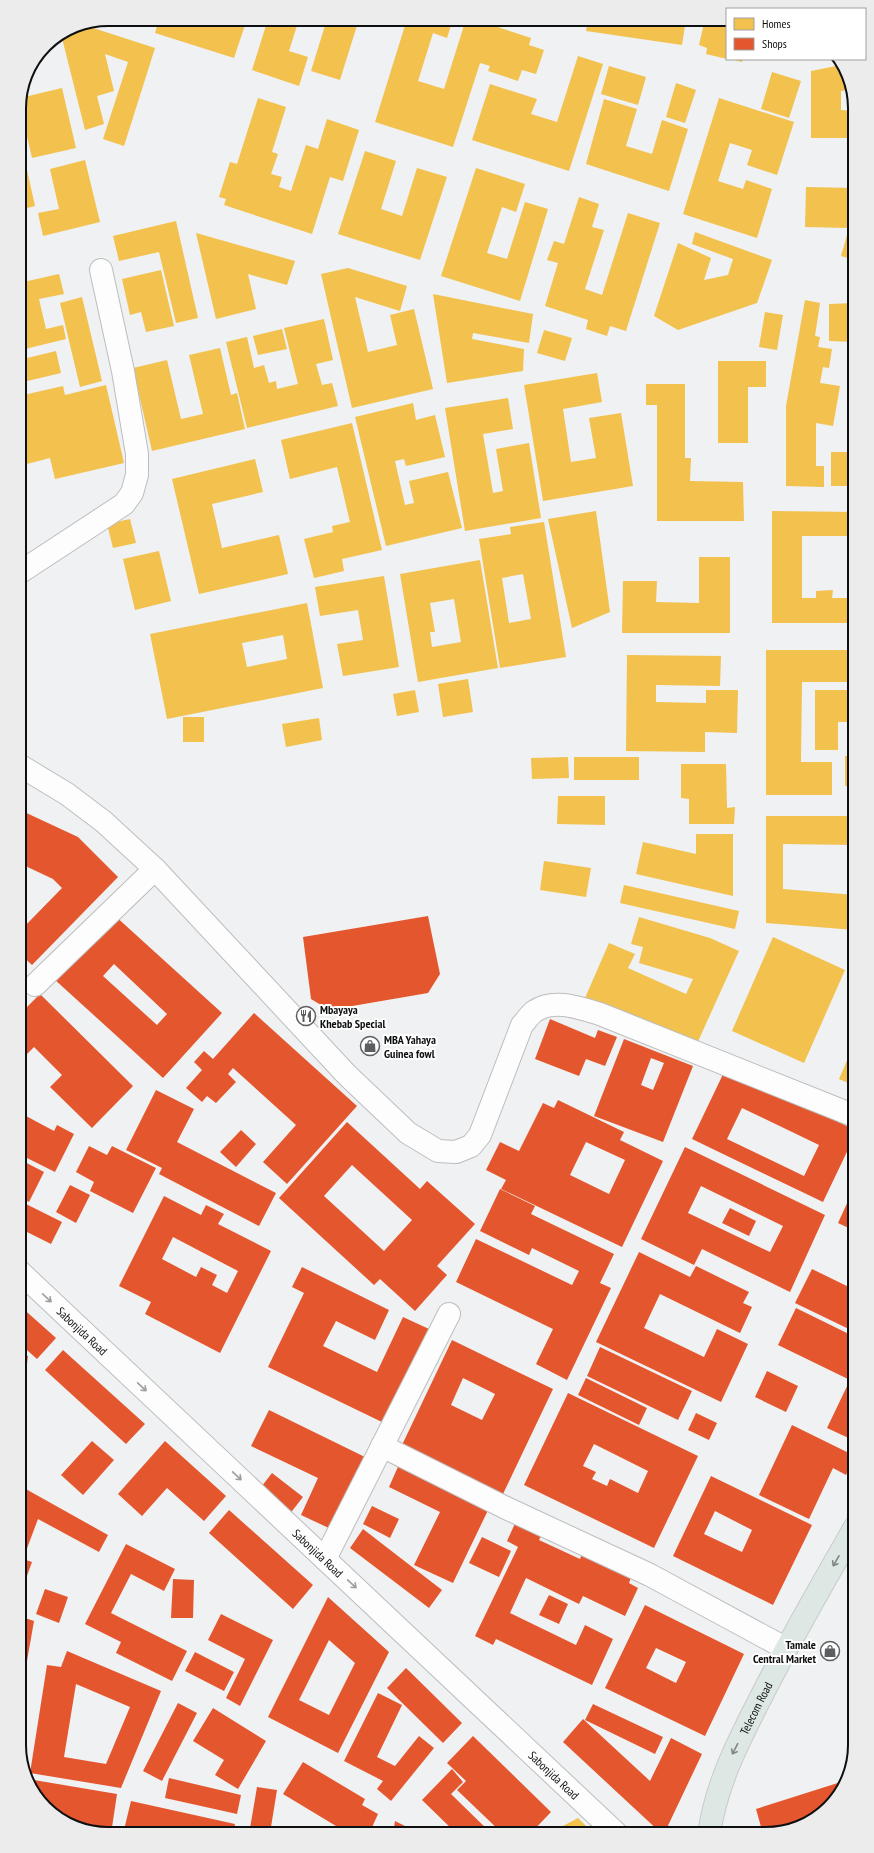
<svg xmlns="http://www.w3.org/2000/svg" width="874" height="1853" viewBox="0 0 874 1853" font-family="'PT Sans Narrow',sans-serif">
<rect width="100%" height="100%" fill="#eff1f2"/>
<path fill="#f2c14e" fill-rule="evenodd" d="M159,19L224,20L247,19L234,58L155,33Z
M268,19H299L289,51L308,57L299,86L252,70Z
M327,19H359L340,80L311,71Z
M407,19H453L447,38L433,33L418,81L444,89L466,19H473L531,38L529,45L544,50L536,74L522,70L518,81L488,71L490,66L480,63L453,147L375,122Z
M588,19H686L682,45L586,31Z
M705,19H727V59L706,54L707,48L699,45Z
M84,25L155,48L124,146L103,139L128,62L105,54L114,91L97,96L104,124L85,130L61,34L70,29Z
M578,56L603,64L569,171L472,140L490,84L537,99L531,114L557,122Z
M730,59H743L742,62Z
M841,65L848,74L851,89L841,91V110L855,111V138H811V71Z
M609,66L646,77L638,105L601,94Z
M772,72L801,81L789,118L761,109Z
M676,83L696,90L685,123L666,117Z
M62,88L76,148L32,158L19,102L20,98Z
M258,98L286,107L272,152L278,154L271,174L282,177L279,187L291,191L306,145L318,149L327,119L359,130L343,181L330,177L312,234L224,205L226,199L219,197L230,162L237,164Z
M719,98L794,122L777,175L747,165L752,150L730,143L718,181L743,189L746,180L772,189L757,238L683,214Z
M604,99L637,109L626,146L652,154L662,120L688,129L669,191L586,164Z
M20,138L35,206L19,210V138Z
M365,151L396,161L381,209L402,216L417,168L447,177L420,260L338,234Z
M85,160L100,222L43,236L38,213L59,209L50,169Z
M476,168L525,184L516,212L502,207L487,253L507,259L525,202L548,209L520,301L441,276Z
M806,187L855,188V218H850L849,228L805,227Z
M579,197L599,204L592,227L604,230L585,289L602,295L628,213L660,223L626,331L610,326L607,336L586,329L588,320L545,306L558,263L547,260L554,241L564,244Z
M176,221L198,318L176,323L159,252L119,261L113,236Z
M695,232L772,260L757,303L678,330L654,316L678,243L711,258L704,280L728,275L733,259L692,244Z
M196,233L295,261L287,285L248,274L256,309L216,319Z
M847,235L855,237V260L841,256Z
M348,268L407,286L400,311L355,297L368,352L397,345L390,315L414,309L433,389L352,408L321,274Z
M161,270L174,326L146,332L141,312L130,315L122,279Z
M59,274L64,294L39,299L46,329L63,325L66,339L25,349L19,325V283Z
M433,294L533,314L529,343L473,333L472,339L524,349L523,371L447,383Z
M82,297L102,381L80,387L60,303Z
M805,300L820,303L815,336L820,337L818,347L832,349L829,368L823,367L820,383L840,386L833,426L816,423V466H824V487L786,486V406Z
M855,303V342L829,341V304Z
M765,312L783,315L777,350L759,347Z
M324,319L333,360L316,364L322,385L332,383L338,406L247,428L226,342L247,337L254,368L264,365L269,383L276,381L277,389L298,384L284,328Z
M282,329L287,349L258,355L253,336Z
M544,330L572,338L565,361L537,353Z
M220,348L231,395L237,393L245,429L152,451L133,368L167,360L181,419L203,414L189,355Z
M56,351L61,373L19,383V360Z
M718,361H766V387H748V443H718Z
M597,373L602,402L563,409L571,462L596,458L589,418L621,413L633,486L543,501L524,385Z
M646,384H685V458H691L690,481L743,482L744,521H657V405H646Z
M106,385L124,463L55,479L50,458L19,466V396L63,386L65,395Z
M508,398L513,429L483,434L493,493L503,491L496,449L529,443L541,518L465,531L445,408Z
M413,403L416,420L435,415L445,457L406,466L404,459L395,461L405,505L414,503L409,481L448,472L462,528L386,546L355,417Z
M352,423L382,550L342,559L344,571L314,578L304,539L333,532L332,526L350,522L337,467L290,479L281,440Z
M848,444H855V486H831V452H849Z
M255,459L263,492L212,504L222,548L279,535L288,574L199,594L172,479Z
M596,511L610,612L572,628L548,519Z
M772,511L855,512V540H852V536H802V598H816V591L833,590L832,598H855V623H772Z
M130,519L136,543L113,548L107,524Z
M544,522L566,657L500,668L479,539L511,534L510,527ZM523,574L531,619L509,623L502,578Z
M159,551L171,601L135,610L123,559Z
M699,557H730V633H622L623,581H657L656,602L699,603Z
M480,560L498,668L418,682L400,574ZM454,599L461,642L432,647L430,632H435L430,603Z
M384,576L399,667L343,676L337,644L363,640L358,610L320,616L315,587Z
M307,603L323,688L167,719L150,634ZM283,635L287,659L247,667L242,643Z
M766,650H855V682H802L801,762H832V795H766Z
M627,655L721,656L720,686L656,685V702L706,703V690H738L737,733L705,732V752L626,751Z
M468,679L473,712L443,717L438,684Z
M415,690L419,712L397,716L393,694Z
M815,690H855V722H838V750H815Z
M183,717H204V742H183Z
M319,718L322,740L286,747L282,724Z
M845,756H855V786H845Z
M568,757L569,778L532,779L531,758Z
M574,757H639V780H574Z
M681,764H726L727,808L735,807L734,824H689V799L681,798Z
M558,796H605V825L557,824Z
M766,816H855V845L783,844V889L855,895V930L766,923Z
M696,834H733V896L636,874L643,842L696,854Z
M544,861L591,868L586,897L540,890Z
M624,885L739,911L735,929L620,903Z
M639,917L710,938L739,951L695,1048L585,998L609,943L635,954L628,968L686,994L693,979L639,963L643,947L631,944Z
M773,937L845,970L804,1063L732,1031Z
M855,1042V1086L839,1079Z
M578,1818L594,1834H548Z"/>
<path fill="#e4572e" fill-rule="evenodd" d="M20,810L78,837L118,877L32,965L19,953V932L62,888L53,879L19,863Z
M113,914L222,1013L163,1078L54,979ZM114,964L167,1014L157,1025L103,976Z
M428,916L440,974L428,993L329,1010L311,999L303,937Z
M19,964L27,972L19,980Z
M40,994L133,1086L92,1128L50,1087L62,1075L34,1047L19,1062V1015Z
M254,1013L357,1106L287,1184L263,1162L296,1125L233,1068L228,1074L236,1082L216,1103L207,1096L202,1102L186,1088L202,1070L194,1062L204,1051L213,1059Z
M550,1019L595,1038L598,1030L617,1037L605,1066L586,1059L579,1076L535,1059Z
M624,1039L693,1066L663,1142L594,1116ZM651,1058L664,1063L653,1090L641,1085Z
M726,1068L855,1130V1135L823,1202L692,1139ZM742,1108L819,1145L804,1176L727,1139Z
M156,1090L194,1109L177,1142L276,1193L259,1226L159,1174L162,1168L126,1150Z
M558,1100L624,1132L620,1140L663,1161L622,1247L501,1189L506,1180L486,1170L500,1142L519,1151L543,1103L554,1108ZM586,1142L625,1160L609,1194L570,1175Z
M26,1116L54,1131L57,1125L74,1134L55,1172L19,1154V1130Z
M347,1122L420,1189L427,1181L475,1224L437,1266L447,1275L415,1311L380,1279L374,1285L279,1198ZM352,1165L412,1220L384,1251L324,1196Z
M241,1130L256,1144L236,1167L220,1152Z
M89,1146L107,1155L112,1146L156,1168L133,1213L90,1191L94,1182L76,1172Z
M685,1147L825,1215L790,1292L702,1249L694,1265L641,1239ZM701,1186L783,1226L770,1252L688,1213Z
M19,1159L44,1172L29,1202L19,1197Z
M70,1185L90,1195L76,1223L56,1212Z
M855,1186V1231L838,1223Z
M500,1189L535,1206L531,1214L614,1254L600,1283L611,1288L567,1380L536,1364L553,1329L456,1282L476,1239L572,1285L579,1271L532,1248L529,1255L480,1231Z
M164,1196L201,1215L206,1205L224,1214L218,1224L271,1251L220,1353L145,1314L151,1302L119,1286ZM173,1237L238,1271L227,1293L212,1285L217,1275L201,1267L196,1277L162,1259Z
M20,1201L62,1222L51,1244L19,1228Z
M730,1208L756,1221L749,1236L722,1223Z
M639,1252L690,1277L696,1266L749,1292L743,1303L752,1307L740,1333L660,1294L644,1328L704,1357L717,1329L748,1344L721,1402L596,1342Z
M302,1267L389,1310L375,1340L336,1321L323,1346L377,1372L403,1317L429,1329L384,1423L268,1367L304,1293L292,1287Z
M812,1269L855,1290V1332L795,1303Z
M19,1305L56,1338L37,1359L19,1343Z
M796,1308L855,1337V1441L827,1428L850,1380L778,1345Z
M452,1340L553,1389L503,1494L402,1445ZM463,1378L495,1394L482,1420L451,1405Z
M600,1347L692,1391L678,1420L587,1376Z
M63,1350L145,1424L126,1444L45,1370Z
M19,1354L28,1356L24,1386L19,1385Z
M767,1371L798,1386L786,1412L755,1397Z
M586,1378L647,1408L639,1425L578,1395Z
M568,1393L698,1456L654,1548L524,1485ZM594,1444L648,1471L638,1493L610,1479L607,1486L592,1479L596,1472L583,1466Z
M269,1410L367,1458L333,1530L301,1515L318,1478L251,1446Z
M696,1413L717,1423L709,1440L688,1430Z
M792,1425L855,1456L846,1475L833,1468L809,1519L759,1495Z
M92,1441L114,1460L83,1495L61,1475Z
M165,1441L226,1496L204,1521L167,1488L142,1516L118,1494Z
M401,1460L491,1504L453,1583L414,1565L440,1512L389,1487Z
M272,1473L303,1497L289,1515L258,1491Z
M711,1476L812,1525L773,1605L673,1556ZM715,1511L752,1530L742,1552L704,1534Z
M24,1488L108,1535L99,1552L38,1519L23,1559L32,1562L23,1587L19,1585V1501Z
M372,1506L399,1519L390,1538L363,1524Z
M229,1510L313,1585L293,1609L209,1533Z
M518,1517L544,1530L539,1540L580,1559L584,1549L633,1572L629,1583L638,1588L625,1616L583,1596L579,1604L526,1578L510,1613L576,1645L585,1625L613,1639L592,1685L496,1639L493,1645L475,1636L518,1547L507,1541Z
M363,1529L442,1590L429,1608L350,1548Z
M482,1537L511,1551L499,1577L469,1563Z
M126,1544L175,1569L164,1591L131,1574L111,1613L187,1651L172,1681L116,1653L121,1642L85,1624Z
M173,1579L194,1580L193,1618H171Z
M45,1589L68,1597L59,1623L36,1614Z
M549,1595L568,1604L559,1624L539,1615Z
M328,1597L389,1652L338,1753L268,1717ZM329,1640L355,1663L329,1715L299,1700Z
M645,1605L744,1654L705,1736L605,1688ZM656,1648L686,1662L676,1683L646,1668Z
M221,1614L273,1640L240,1706L226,1698L245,1659L208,1640Z
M19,1616L34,1621L20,1701H19Z
M67,1651L161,1691L121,1788L30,1773L47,1665L61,1667ZM76,1684L130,1707L106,1764L64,1757Z
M195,1652L234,1672L224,1691L185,1671Z
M406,1668L462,1723L443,1743L387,1688Z
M378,1693L402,1705L377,1757L395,1766L419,1736L434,1748L391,1801L377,1789L383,1781L344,1761Z
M178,1703L197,1713L162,1781L143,1771Z
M593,1704L663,1737L655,1754L585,1720Z
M213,1708L266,1741L238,1789L215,1775L224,1760L193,1741Z
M583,1719L650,1781L671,1738L702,1754L664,1834H662L563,1742Z
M473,1736L551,1812L530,1834L518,1832L516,1834H503L457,1790L466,1781L447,1763Z
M303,1762L365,1799L362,1805L378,1814L369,1834H333L336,1826L283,1794Z
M452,1769L463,1782L451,1794L492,1834H457L422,1800Z
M169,1778L241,1795L237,1814L165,1798Z
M28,1779L117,1794L111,1834H103L85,1827V1825L75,1823L54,1816L28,1781Z
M844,1781L840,1795L800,1827L763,1834L756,1809Z
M257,1787L277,1790L271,1827L279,1828L278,1834H249Z
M131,1801L235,1824L233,1834H123Z
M395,1821L421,1834H393Z"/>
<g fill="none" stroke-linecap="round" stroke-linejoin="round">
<g stroke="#bcbdbe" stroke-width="24">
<g id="minor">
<path d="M19,573L124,504L132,493L137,475V454L123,371L101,270"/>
<path d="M19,765L67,794L104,822L155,869L347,1075L408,1133L438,1151L456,1152L471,1146L480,1135L522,1025C526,1021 530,1014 535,1011C554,998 580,1008 600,1014L855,1116"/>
<path d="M35,985L155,869"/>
<path id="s1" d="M19,1271L617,1834"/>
<path d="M382,1446L504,1507L650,1575L785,1648"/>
<path d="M325,1559L449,1314"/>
</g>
</g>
<g stroke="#c9caca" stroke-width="24">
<g id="major">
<path id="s2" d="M709,1834C716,1786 736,1746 758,1703C788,1643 822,1585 855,1527"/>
</g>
</g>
<use href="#minor" stroke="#fdfdfd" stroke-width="22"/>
<use href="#major" stroke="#dde7e3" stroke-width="22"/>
</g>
<defs><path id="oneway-shaft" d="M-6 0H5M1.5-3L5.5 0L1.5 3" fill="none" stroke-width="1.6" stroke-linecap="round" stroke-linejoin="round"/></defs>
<g stroke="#9d9e9e">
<use href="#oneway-shaft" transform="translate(47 1298) rotate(43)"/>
<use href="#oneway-shaft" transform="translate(142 1387) rotate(43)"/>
<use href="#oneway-shaft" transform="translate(237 1476) rotate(43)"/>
<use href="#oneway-shaft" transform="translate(352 1584) rotate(43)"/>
</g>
<g stroke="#808684">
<use href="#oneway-shaft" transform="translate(836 1561) rotate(120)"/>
<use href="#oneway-shaft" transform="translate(735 1749) rotate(117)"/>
</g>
<defs>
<g id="restaurant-ring" transform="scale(1)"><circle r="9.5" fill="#fff" stroke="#5d5e5f" stroke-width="1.5"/><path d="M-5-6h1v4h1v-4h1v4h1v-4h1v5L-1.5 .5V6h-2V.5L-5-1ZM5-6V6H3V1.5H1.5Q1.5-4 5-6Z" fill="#5d5e5f"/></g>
<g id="shop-ring" transform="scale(1)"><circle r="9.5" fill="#fff" stroke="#5d5e5f" stroke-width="1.5"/><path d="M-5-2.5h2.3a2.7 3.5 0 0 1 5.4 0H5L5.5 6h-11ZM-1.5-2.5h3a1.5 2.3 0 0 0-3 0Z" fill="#5d5e5f"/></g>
</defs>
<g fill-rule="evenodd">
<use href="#restaurant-ring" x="306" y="1016"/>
<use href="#shop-ring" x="370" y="1046"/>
<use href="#shop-ring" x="830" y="1651"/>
</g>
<g text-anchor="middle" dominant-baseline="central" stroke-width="4" stroke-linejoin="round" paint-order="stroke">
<g font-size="12" font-weight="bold" fill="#0e0f10" stroke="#fff" text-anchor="start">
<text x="320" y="1009">Mbayaya<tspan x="320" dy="14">Khebab Special</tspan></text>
<text x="384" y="1039">MBA Yahaya<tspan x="384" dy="14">Guinea fowl</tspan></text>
<text x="816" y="1644" text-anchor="end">Tamale<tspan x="816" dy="14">Central Market</tspan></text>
</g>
<g font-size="12" fill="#0e0f10" stroke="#fff">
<text stroke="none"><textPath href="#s1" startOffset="87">Sabonjida Road</textPath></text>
<text stroke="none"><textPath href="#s1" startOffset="411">Sabonjida Road</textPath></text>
<text stroke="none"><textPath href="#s2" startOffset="135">Telecom Road</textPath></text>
<text stroke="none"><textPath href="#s1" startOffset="735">Sabonjida Road</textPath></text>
</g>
</g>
<path d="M0 0H874V1853H0ZM108 26H766A82 82 0 0 1 848 108V1745A82 82 0 0 1 766 1827H108A82 82 0 0 1 26 1745V108A82 82 0 0 1 108 26Z" fill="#ececec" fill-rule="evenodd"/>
<path fill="none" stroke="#0e0f10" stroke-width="2" d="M108 26H766A82 82 0 0 1 848 108V1745A82 82 0 0 1 766 1827H108A82 82 0 0 1 26 1745V108A82 82 0 0 1 108 26Z"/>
<rect x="726" y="8" width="140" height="52" fill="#ffffff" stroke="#9f9f9f"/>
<rect x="734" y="18" width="20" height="12" fill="#f2c14e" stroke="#9f9f9f"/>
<text x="762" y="28" font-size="12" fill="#0e0f10">Homes</text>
<rect x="734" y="38" width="20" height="12" fill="#e4572e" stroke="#9f9f9f"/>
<text x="762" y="48" font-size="12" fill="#0e0f10">Shops</text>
</svg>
